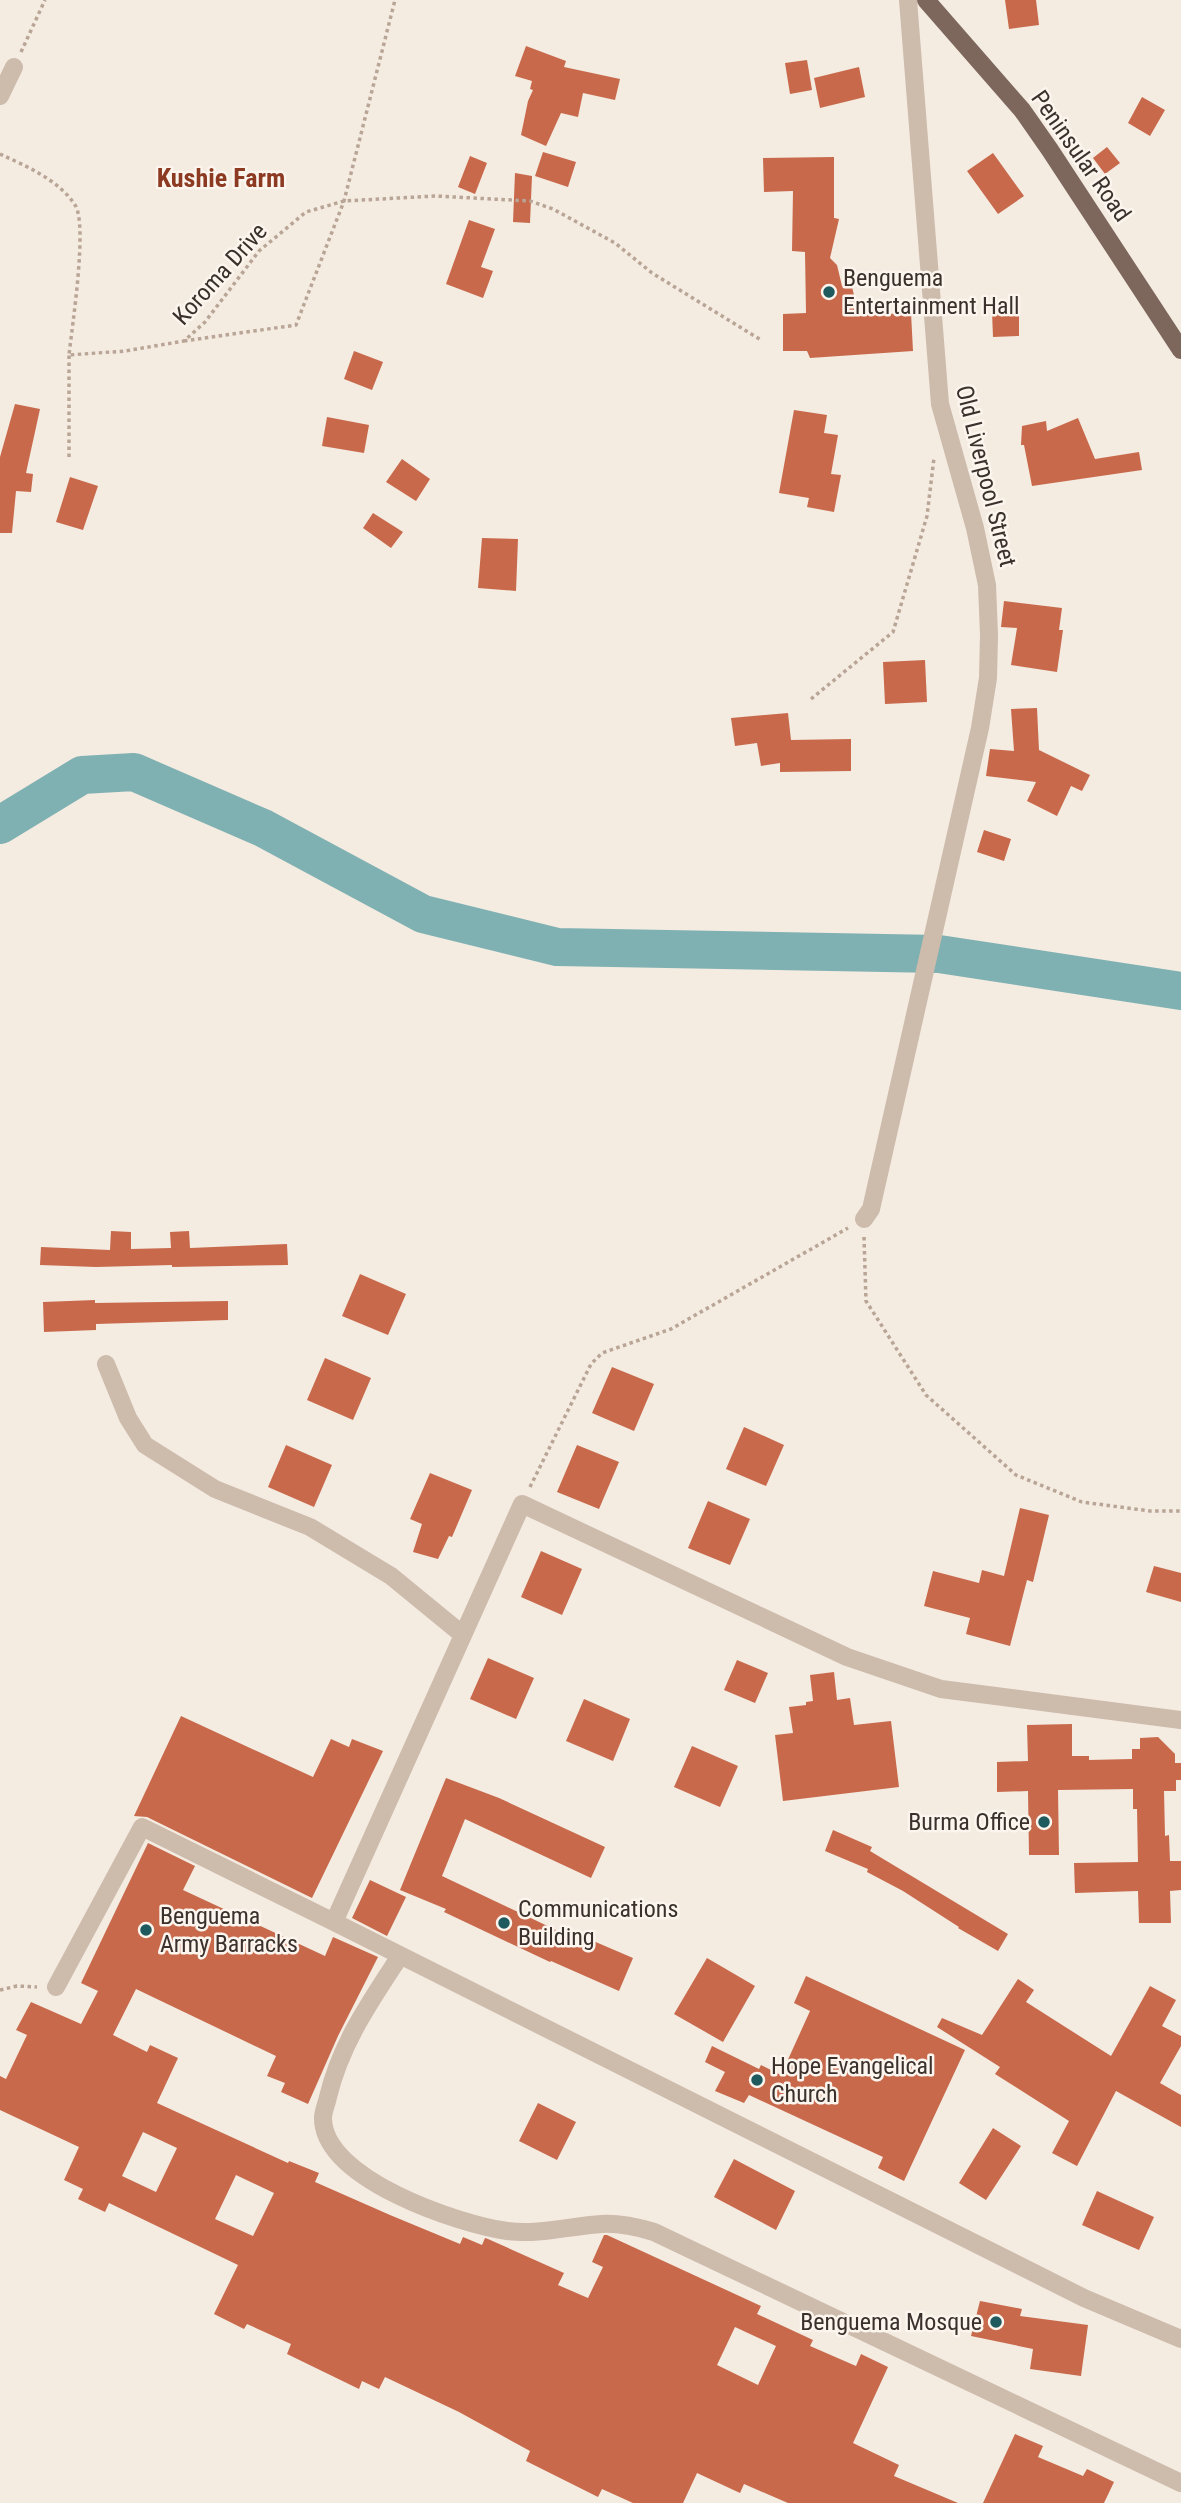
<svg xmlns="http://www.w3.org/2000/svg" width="1181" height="2503" viewBox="0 0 1181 2503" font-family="'Roboto Condensed',sans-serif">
<rect width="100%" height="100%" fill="#f4ebe1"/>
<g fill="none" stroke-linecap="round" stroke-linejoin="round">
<path stroke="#7fb0b2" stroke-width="38" d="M0,825L82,775L134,772L263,828L423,914L557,947L939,954L1181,991"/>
</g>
<path fill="#c8694b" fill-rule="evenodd" d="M1005,0H1036L1039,25L1009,29Z
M526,46L566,61L564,67L620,79L615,100L583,93L578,117L561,113L546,146L521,135L528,101L533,90L530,89L532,81L515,76Z
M807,60L812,90L790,94L785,63Z
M859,67L865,97L820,108L814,78Z
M1142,97L1165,110L1150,136L1128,123Z
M1107,147L1120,163L1105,174L1093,158Z
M543,152L576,162L568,187L535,176Z
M993,153L1024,196L998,214L967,171Z
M470,156L487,163L475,194L458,187Z
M834,157V218L839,219L830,258L837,265L842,286L851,283L859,315L911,313L913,351L810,358L807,351H783V314L806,313L805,252L792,251L793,191L764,192L763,158Z
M515,173L532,176L530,223L513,222Z
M469,220L495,229L481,267L493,271L483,298L446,284Z
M1019,311V336L993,337L992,312Z
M354,351L383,362L372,390L344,379Z
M15,404L40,409L26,473L33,474L31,492L16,491L12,533H0V457Z
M794,410L827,415L824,433L838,435L831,474L841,475L834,512L807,507L809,498L779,493Z
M327,417L369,425L364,453L322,446Z
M1078,418L1095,459L1139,452L1142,470L1032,486L1024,445H1021L1022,426L1046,421L1047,431Z
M402,459L430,479L416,501L386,482Z
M70,477L98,486L83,530L56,522Z
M373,513L403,532L391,548L363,528Z
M482,538L518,539L516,591L478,588Z
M1004,601L1062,608L1059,630H1063L1057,672L1011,665L1017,628L1001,627Z
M925,660L927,702L885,704L883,662Z
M1037,708L1039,750L1090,775L1082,791L1071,786L1057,816L1027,801L1036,782L986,776L990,749L1014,751L1011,709Z
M788,713L791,740L851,739V771L780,772V763L761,766L757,743L735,746L731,718Z
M984,830L1011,839L1004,861L977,852Z
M111,1231L131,1232V1249L171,1248L170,1232L189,1231L190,1248L287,1244L288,1265L172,1267V1265L96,1267L40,1265L41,1247L110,1250Z
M360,1274L406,1294L388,1335L342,1316Z
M95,1300V1303L228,1301V1320L96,1324V1330L44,1332L43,1302Z
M325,1358L371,1378L353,1420L307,1400Z
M612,1367L654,1384L634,1431L592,1413Z
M744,1427L784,1445L766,1486L726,1469Z
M286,1445L332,1465L314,1507L268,1487Z
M577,1445L619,1462L599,1509L557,1492Z
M430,1473L472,1490L452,1537L449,1536L438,1559L413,1552L422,1524L410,1519Z
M708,1501L750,1519L730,1565L688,1548Z
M1020,1508L1049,1515L1033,1582L1027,1580L1010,1646L966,1634L970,1618L924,1606L933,1571L979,1583L982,1570L1004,1576Z
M541,1551L582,1569L562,1615L521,1597Z
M1154,1566L1181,1573V1602L1146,1592Z
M488,1658L534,1678L516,1719L470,1699Z
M737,1660L768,1673L755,1703L724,1690Z
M834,1672L837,1700L850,1698L854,1725L891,1721L899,1787L783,1801L775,1735L793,1733L789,1707L806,1705V1702L813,1701L810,1675Z
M584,1699L630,1719L613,1761L566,1741Z
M181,1716L313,1777L331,1739L349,1747L352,1739L383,1751L312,1898L147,1817L134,1816Z
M1072,1724V1756H1089V1760L1132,1759V1749H1140V1738L1158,1737L1175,1754V1763H1181V1780H1176V1791H1164L1165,1836L1169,1835L1170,1861H1181V1890L1170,1891L1171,1923H1139L1138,1891L1075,1893L1074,1863L1138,1862L1137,1809H1133V1789L1058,1790L1059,1855H1029L1028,1791L997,1792V1762L1028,1761L1027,1725Z
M692,1746L738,1766L720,1807L674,1787Z
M446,1778L499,1798L605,1847L591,1878L465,1819L442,1876L575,1939L577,1934L633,1958L619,1991L551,1961L550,1962L444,1912L446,1909L400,1890Z
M833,1830L872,1847L870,1851L1008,1934L998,1951L958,1928L959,1927L903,1891L867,1872L868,1869L825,1851Z
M148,1843L195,1866L183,1890L325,1956L333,1937L378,1957L338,2036L308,2104L281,2092L285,2083L267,2076L276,2056L136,1989L113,2035L147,2052L150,2045L178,2058L157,2103L288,2163L289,2161L319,2173L315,2182L390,2215L460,2244L463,2237L482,2245L485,2238L488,2239L564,2273L558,2285L588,2298L603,2267L592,2262L604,2235H607L761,2306L757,2314L813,2340L810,2346L856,2366L861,2354L888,2367L853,2443L899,2465L894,2476L958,2503H788L744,2484L740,2493L697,2473L683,2503H633L602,2489L598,2497L526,2461L530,2451L459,2412L385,2377L379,2389L362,2381L359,2389L287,2354L291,2344L247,2324L244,2329L214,2314L238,2265L109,2203L105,2212L78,2199L83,2189L64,2180L79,2147L0,2110V2076L6,2079L27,2035L16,2030L31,2002L81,2024L98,1991L81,1983ZM143,2132L177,2148L156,2192L122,2176ZM236,2175L274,2193L253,2236L215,2219ZM735,2327L776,2346L758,2385L717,2365Z
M370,1880L406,1897L387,1936L352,1918Z
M707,1958L755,1986L723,2042L674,2014Z
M806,1976L965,2050L904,2181L878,2168L883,2157L749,2095L744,2103L715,2091L725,2072L705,2062L712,2046L759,2069L761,2065L781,2075L810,2011L794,2003Z
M1018,1979L1034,1990L1026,2002L1111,2056L1150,1986L1176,2000L1162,2026L1181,2036V2046L1160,2083L1181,2095V2127L1116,2091L1077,2166L1052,2153L1069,2121L995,2074L1000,2067L937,2027L942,2018L982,2035Z
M538,2103L576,2122L557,2160L519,2141Z
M993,2128L1021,2146L986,2200L959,2183Z
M734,2159L795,2191L776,2230L714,2197Z
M1097,2191L1154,2217L1139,2250L1082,2225Z
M980,2301L1022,2309L1020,2316L1088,2325L1081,2376L1030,2369L1033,2349L971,2336Z
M1015,2434L1043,2446L1038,2457L1083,2476L1087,2469L1114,2482L1104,2503H983Z"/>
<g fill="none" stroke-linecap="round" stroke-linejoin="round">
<path stroke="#b9a596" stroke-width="3.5" stroke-dasharray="3.5 3.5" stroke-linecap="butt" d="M21,52L45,0
M0,154C26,166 59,180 75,205C88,224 72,327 69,355L125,351L184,341L205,322L259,251L306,212L344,201L435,196L530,201L553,209L615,243L652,273L761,340
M184,341L296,325L344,201L395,0
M69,457V355
M811,699L893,632L927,516L934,458
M864,1237L866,1301L926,1395L1016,1475L1082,1502L1150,1511H1181
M530,1487L591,1364L602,1353L671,1329L848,1228
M0,1990L17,1986L37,1987"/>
<path stroke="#cdbbac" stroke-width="18" d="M0,96L14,67
M864,1219L871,1209L980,728L988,678L989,635L987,585L975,528L940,404L908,0
M106,1364L128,1418L145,1445L215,1489L310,1527L391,1576L463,1635
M1181,1720L941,1689L847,1657L522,1504L334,1922L1084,2298L1181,2339
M400,1956C370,2002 341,2043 328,2097C327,2103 323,2111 323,2118C323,2179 458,2224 507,2231C539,2235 570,2226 602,2224C620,2223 637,2227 654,2232L1181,2483
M56,1987L142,1827L334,1922"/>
<path stroke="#7d675c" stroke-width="18" d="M926,0L1022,110L1050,150L1181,350"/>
</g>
<g fill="#1f5a5e" stroke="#fbf5ee" stroke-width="2.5">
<circle cx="829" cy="292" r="7"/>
<circle cx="1044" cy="1822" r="7"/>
<circle cx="504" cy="1923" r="7"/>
<circle cx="146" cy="1930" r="7"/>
<circle cx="757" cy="2080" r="7"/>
<circle cx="996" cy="2322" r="7"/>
</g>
<g text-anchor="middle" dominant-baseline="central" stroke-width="5" stroke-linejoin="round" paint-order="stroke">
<g font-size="24" fill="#3b302b" stroke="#fbf5ee">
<text transform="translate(1081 156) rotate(55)">Peninsular Road</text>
<text transform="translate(220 274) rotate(-48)">Koroma Drive</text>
<text transform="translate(986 476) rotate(76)">Old Liverpool Street</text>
</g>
<g font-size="24" fill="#3b302b" stroke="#fbf5ee" text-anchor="start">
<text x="843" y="278">Benguema<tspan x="843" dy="28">Entertainment Hall</tspan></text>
<text x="1030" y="1822" text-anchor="end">Burma Office</text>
<text x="518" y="1909">Communications<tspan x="518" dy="28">Building</tspan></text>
<text x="160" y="1916">Benguema<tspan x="160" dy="28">Army Barracks</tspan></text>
<text x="771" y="2066">Hope Evangelical<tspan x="771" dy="28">Church</tspan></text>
<text x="982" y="2322" text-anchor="end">Benguema Mosque</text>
</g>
<g font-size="26" font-weight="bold" fill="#8c3b22" stroke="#fbf5ee">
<text x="221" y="178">Kushie Farm</text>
</g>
</g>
</svg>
